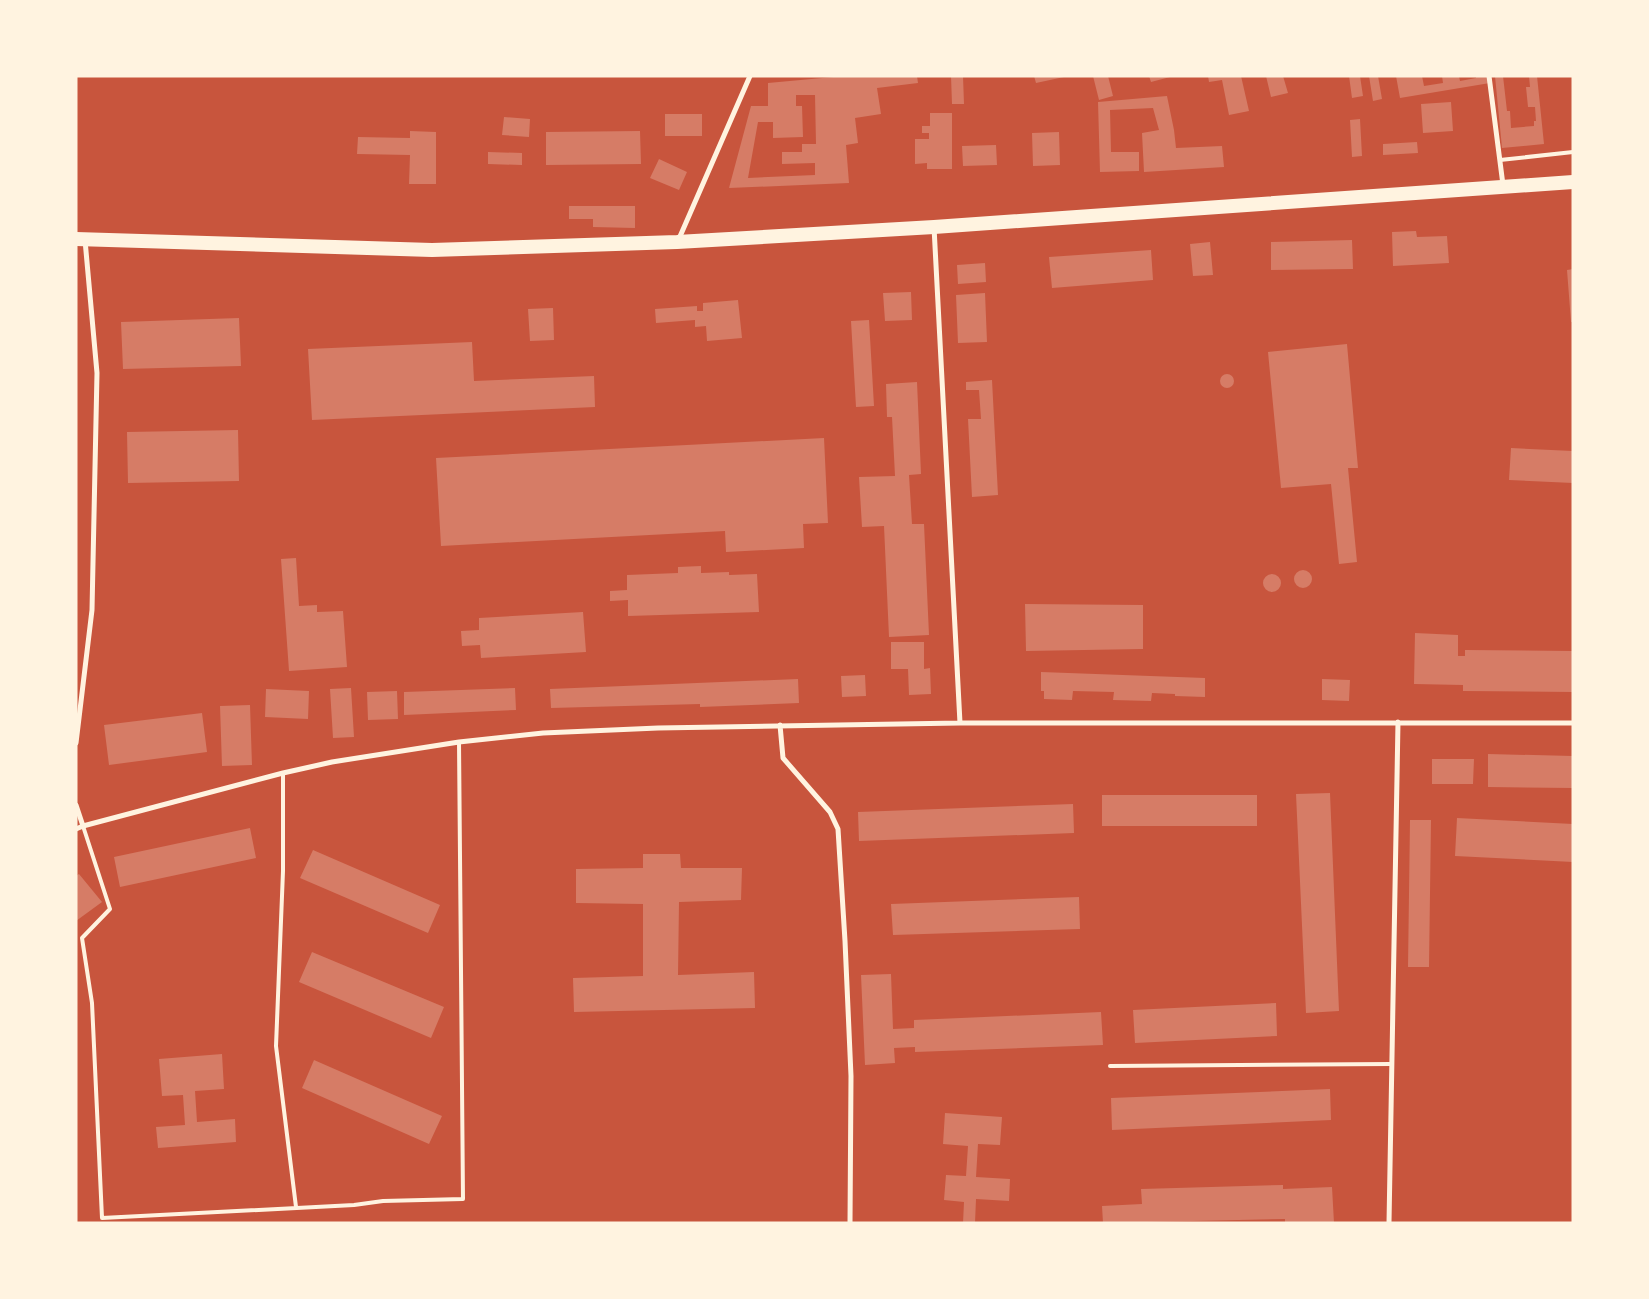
<svg xmlns="http://www.w3.org/2000/svg" width="1649" height="1299" viewBox="0 0 1649 1299" font-family="'PT Sans',sans-serif">
<rect width="100%" height="100%" fill="#c8553d"/>
<path fill="#d67c66" fill-rule="evenodd" d="M844,76H917L918,83L877,88L881,114L855,118L858,143L846,145L849,183L729,188L751,106H768V83ZM796,95H815L816,144H802V152H782V164L815,163V175L748,178L758,122H773V138L803,137L802,106H796Z
M951,76H963L964,104H952Z
M1034,76H1064V77L1036,83Z
M1093,76H1108L1113,96L1099,100Z
M1149,76H1170V77L1151,82Z
M1208,76H1241L1249,111L1229,115L1222,80L1209,82Z
M1266,76H1283L1288,93L1271,97Z
M1349,76H1360L1363,96L1352,98Z
M1369,76H1378L1382,99L1373,101Z
M1396,76H1422L1424,86L1443,83L1442,76H1459L1460,81L1476,78V76H1489L1490,83L1400,98Z
M1495,76H1503L1507,111H1510L1511,128L1534,126V121H1536L1535,107H1528L1526,87H1530L1529,76H1537L1544,144L1502,148Z
M1167,96L1174,130L1176,148L1222,146L1224,167L1144,172L1142,133L1159,130L1153,108L1110,110L1111,152H1139V171L1100,172L1098,102Z
M1451,102L1453,131L1423,133L1421,104Z
M930,113H952V169H927V163L915,164V139H929V133H922V126H930Z
M665,114H702V136H665Z
M504,117L530,119L529,137L502,135Z
M1360,119L1362,156L1352,157L1350,120Z
M410,131L436,132V184H409L410,155L357,154L358,137L410,138Z
M640,131L641,164L546,165V132Z
M1059,132L1060,165L1033,166L1032,133Z
M1417,142L1418,153L1383,155V144Z
M996,145L997,165L963,166L962,146Z
M488,152L522,153V165L488,164Z
M659,159L687,172L679,190L650,178Z
M569,206H635V228L593,227V219H569Z
M1416,231L1417,237L1447,236L1449,263L1393,266L1392,232Z
M1352,240L1353,269L1271,270V242Z
M1210,242L1213,275L1193,276L1190,244Z
M1151,250L1153,280L1052,288L1049,257Z
M985,263L986,282L958,284L957,265Z
M1573,269V322H1571L1567,270Z
M911,292L912,320L885,321L883,293Z
M985,293L987,342L958,343L956,295Z
M738,300L742,338L707,341L706,326L695,327V320L656,323L655,309L697,306V311H703V303Z
M553,308L554,340L530,341L528,309Z
M239,318L241,366L123,369L121,322Z
M869,320L874,406L856,407L851,321Z
M472,342L474,381L594,376L595,407L312,420L308,349Z
M1347,344L1358,468H1348L1357,562L1339,564L1331,484L1281,488L1268,352Z
M1220 381a7 7 0 1 1 14 0a7 7 0 1 1-14 0Z
M992,380L998,495L972,497L968,419H981L979,390H966V382Z
M917,382L921,474L909,475L912,524H924L929,635L889,637L884,526L862,527L859,477L895,476L892,417H887L886,384Z
M238,430L239,481L128,483L127,432Z
M824,438L828,523L803,524L804,548L726,552L725,531L441,546L436,458Z
M1511,448L1573,451V483L1509,480Z
M296,558L299,606L317,605V612L343,611L347,667L289,671L281,559Z
M701,566V573L729,572V575L757,574L759,612L628,616V600L610,601V591L627,590V575L678,573V567Z
M1294 579a9 9 0 1 1 18 0a9 9 0 1 1-18 0Z
M1263 583a9 9 0 1 1 18 0a9 9 0 1 1-18 0Z
M1025,604L1143,605V649L1026,651Z
M583,612L586,652L481,658L480,645L462,646L461,631L479,630V618Z
M1415,633L1458,635V656H1465V650L1573,651V692L1463,691V685L1414,684Z
M891,642H924V669L930,668L931,694L909,695L908,669H891Z
M1041,672L1205,678V697L1175,696V694L1152,693L1151,701L1113,700L1114,692L1073,691L1072,700L1044,699V691H1041Z
M865,675L866,696L842,697L841,676Z
M798,679L799,703L700,707V704L551,708L550,689Z
M1322,679L1350,680L1349,701L1322,700Z
M351,688L354,737L333,738L330,689Z
M515,688L516,710L404,715V692Z
M266,689L309,691L308,719L265,717Z
M397,691L398,719L368,720L367,692Z
M250,705L252,765L222,766L220,706Z
M202,713L207,752L109,765L104,725Z
M1488,754L1573,756V788L1488,787Z
M1432,759H1474L1473,784H1432Z
M1330,793L1339,1011L1306,1013L1296,794Z
M1102,795H1257V826H1102Z
M1073,804L1074,833L859,841L858,812Z
M1457,818L1573,824V862L1455,856Z
M1410,820H1431L1429,967H1408Z
M250,828L256,858L120,887L114,857Z
M313,850L440,905L428,933L300,878Z
M643,854H680L681,868H742L741,900L679,902L678,975L754,972L755,1008L574,1012L573,978L643,976V904L576,903V869L643,868Z
M79,874L102,902L76,921V876Z
M1079,897L1080,929L893,935L891,904Z
M312,952L444,1007L431,1038L299,982Z
M891,974L893,1029L914,1028V1020L1101,1012L1103,1045L915,1052V1047L894,1048L895,1063L865,1065L861,975Z
M1276,1003L1277,1036L1135,1043L1133,1010Z
M222,1054L224,1089L195,1091L197,1122L235,1119L236,1142L158,1148L156,1127L185,1125L183,1095L162,1096L159,1059Z
M314,1060L442,1116L429,1144L302,1088Z
M1330,1089L1331,1120L1112,1130L1111,1098Z
M945,1113L1002,1117L1000,1145L978,1144L976,1177L1010,1179L1009,1201L976,1199L975,1223H963L964,1202L944,1200L946,1175L966,1176L968,1146L943,1144Z
M1283,1185V1189L1332,1187L1334,1223H1285V1219L1103,1223L1102,1206L1142,1204L1141,1189Z"/>
<g fill="none" stroke-linecap="round" stroke-linejoin="round">
<path stroke="#fff3e0" stroke-width="4" d="M1500,160L1573,152
M283,773V871L276,1046L296,1207
M83,826L110,909L82,938L92,1003L102,1218L354,1205L383,1201L463,1199L459,742
M1110,1066L1392,1064"/>
<path stroke="#fff3e0" stroke-width="5" d="M1489,76L1503,185
M934,227L960,723
M678,241L750,76
M780,725L783,758L830,812L838,829L845,941L851,1076L850,1223
M76,743L92,610L97,373L85,240
M76,805L83,826
M76,829L83,826L283,773L332,762L459,742L543,733L658,728L960,723H1573
M1389,1223L1398,722"/>
<path stroke="#fff3e0" stroke-width="14" d="M76,239L432,250L677,242L934,227L1573,182"/>
</g>
<rect width="1649" height="1299" fill="none" stroke="#fff3e0" stroke-width="155"/>
</svg>
